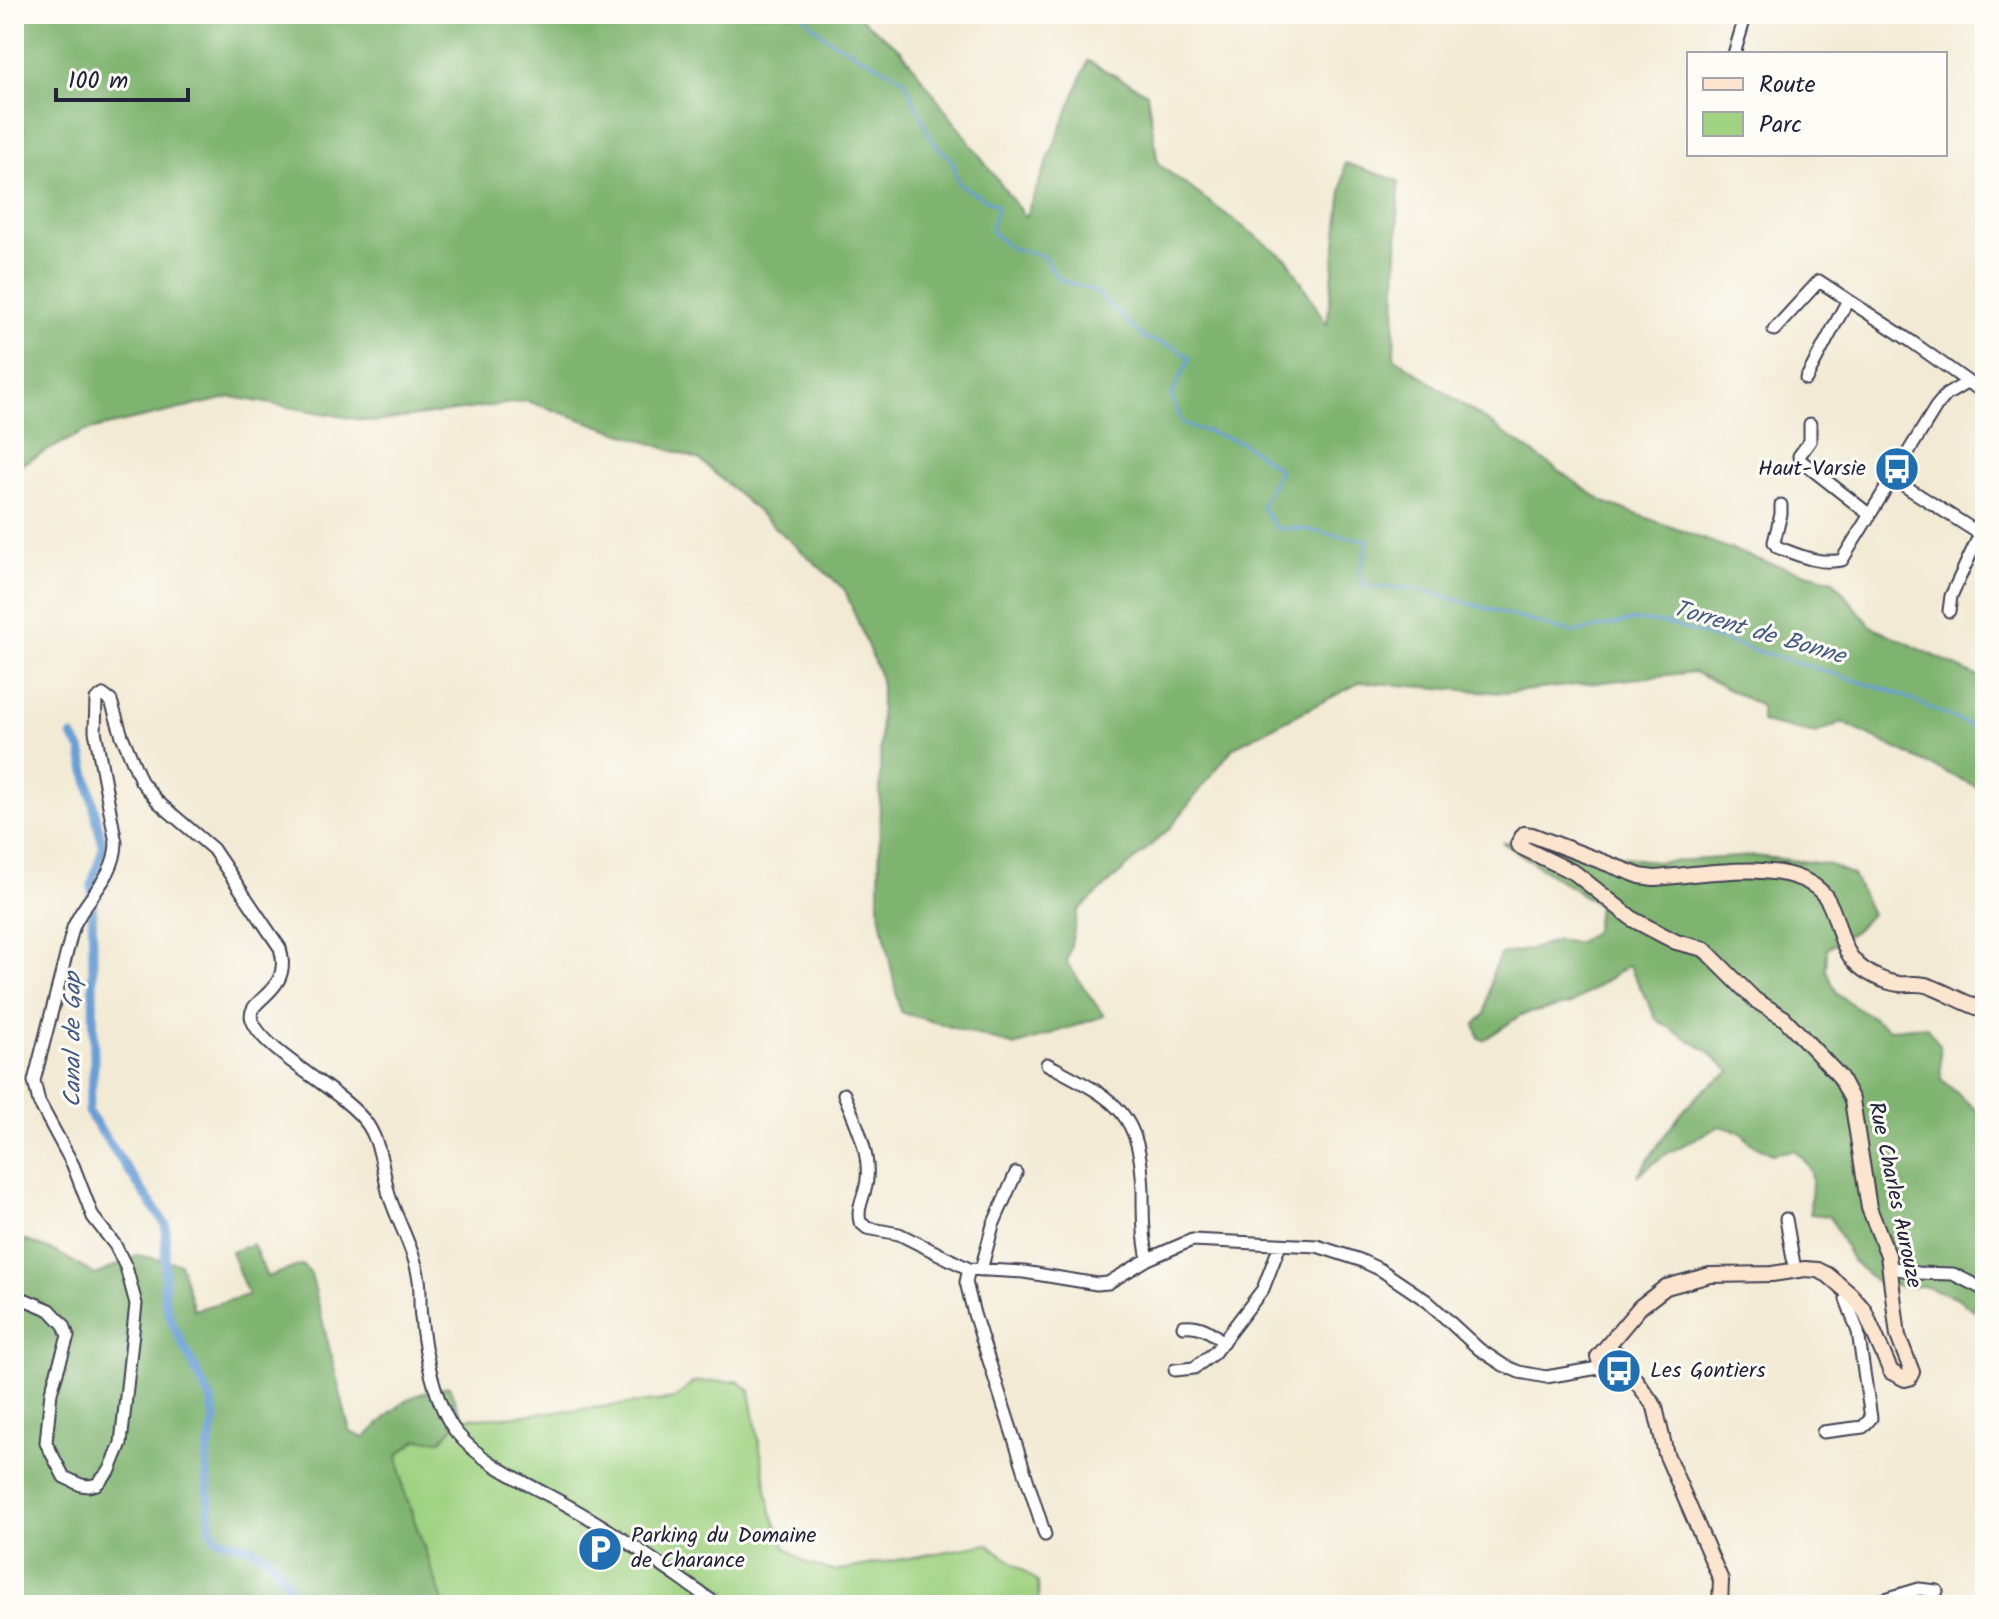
<svg xmlns="http://www.w3.org/2000/svg" width="1999" height="1619" viewBox="0 0 1999 1619" font-family="Kalam,sans-serif">
<rect width="100%" height="100%" fill="#fdfcf7"/>
<filter id="ink" filterUnits="userSpaceOnUse"><feTurbulence type="fractalNoise" baseFrequency=".0125" numOctaves="2"/><feDisplacementMap in="SourceGraphic" scale="16" xChannelSelector="R" yChannelSelector="G"/><feConvolveMatrix kernelMatrix="1 2 1 2 8 2 1 2 1" color-interpolation-filters="sRGB"/></filter>
<filter id="wash" filterUnits="userSpaceOnUse"><feTurbulence type="fractalNoise" baseFrequency=".006" numOctaves="4" result="noise"/><feDisplacementMap in="SourceGraphic" scale="32" xChannelSelector="R" yChannelSelector="G"/><feGaussianBlur stdDeviation="1.8" result="paint"/><feColorMatrix in="noise" values="0 0 0 0 0 0 0 0 0 0 0 0 0 0 0 0 0 1.4 0 .05"/><feComposite in="paint" operator="in"/></filter>
<g filter="url(#wash)">
<rect width="100%" height="100%" fill="#f2ead4"/>
<path fill="#9fd281" stroke="#607a5e" stroke-width="2" d="M738,1381L750,1391L771,1512L785,1547L806,1563L834,1571L988,1544L1038,1582L1039,1605H738L727,1591H709L700,1605H444L403,1488L398,1454L417,1440H441L462,1418L506,1417L675,1399L693,1382Z"/>
<path fill="#7fb46f" stroke="#506b55" stroke-width="2" d="M14,14H855L901,50L1025,217L1088,61L1147,93L1158,164L1288,260L1327,325L1345,163L1399,181L1394,357L1604,502L1765,562L1833,580L1871,626L1985,680V791L1841,722L1816,734L1761,722V706L1694,672L1503,693L1361,682L1234,747L1170,828L1078,911L1067,963L1104,1016L1015,1046L900,1012L879,907L881,679L845,590L700,460L527,401L373,422L232,397L85,431L14,468Z
M1529,840L1655,862L1754,856L1827,864L1853,875L1871,914L1856,930L1827,949L1826,970L1838,995L1890,1029L1926,1026L1940,1045L1941,1079L1985,1118V1318L1956,1297L1923,1286L1904,1287L1879,1284L1853,1262L1830,1216L1810,1214C1810,1181 1821,1173 1794,1150L1772,1154L1749,1142L1741,1132L1720,1126L1666,1154L1637,1176C1663,1139 1689,1092 1731,1072L1709,1052L1657,1020L1629,965L1571,1004L1521,1015L1484,1040L1479,1038L1475,1024L1485,1014L1493,971L1501,954L1528,950L1557,940L1577,943L1595,931L1598,905L1503,843Z
M14,1236L58,1253L96,1275L137,1255L180,1263L194,1310L248,1295L231,1252L253,1244L267,1277L302,1265L311,1274L350,1432L365,1438C397,1407 403,1395 449,1386L462,1418L441,1440H417L398,1455L403,1488L444,1605H14Z"/>
<g fill="none" stroke-linecap="round" stroke-linejoin="round">
<path stroke="#689fd6" stroke-width="3" d="M801,14L828,39L904,79L932,141L952,160L959,184L997,206L991,231L1011,248L1044,256L1057,278L1096,292L1144,338L1174,347L1190,358L1171,396L1183,424L1243,443L1280,470L1261,506L1276,528L1304,529L1369,541L1359,573L1365,587L1415,588L1573,633L1635,620L1668,624L1894,692L1985,732"/>
<path stroke="#689fd6" stroke-width="9" d="M72,736L81,749L103,848L92,884L94,1067L88,1112L166,1225L164,1298L173,1325L211,1400L215,1419L206,1461L211,1526L214,1537C223,1542 234,1543 245,1546C277,1555 285,1577 298,1605"/>
</g>
</g>
<g filter="url(#ink)">
<g fill="none" stroke-linecap="round" stroke-linejoin="round">
<g stroke="#414052" stroke-width="15">
<path id="street" d="M1734,54L1746,14
M1774,330L1819,281L1912,342L1985,394
M1806,379L1848,300
M1810,424V441L1799,456L1800,460L1870,515
M1892,478L1980,534L1985,535
M1781,505V514L1774,542L1777,547C1798,555 1819,565 1842,560L1936,407L1946,395L1968,382
M1949,611L1951,596L1980,534
M1047,1064C1115,1100 1140,1109 1143,1191C1143,1214 1143,1237 1148,1259
M844,1094C854,1119 870,1151 867,1179C866,1195 856,1206 860,1222L867,1228L899,1234L969,1269L1024,1272L1097,1284L1108,1283L1148,1259L1192,1240L1317,1246L1360,1260L1381,1270L1427,1301L1479,1349L1503,1365L1519,1372L1546,1377L1604,1367
M1786,1219L1795,1270
M1889,1267L1918,1273L1953,1274L1985,1290
M969,1269L966,1282L974,1314L1045,1535
M981,1270L993,1225L1016,1173
M14,1295L50,1310L64,1325L68,1336L51,1392L46,1443L64,1477L81,1485L89,1486L97,1484L110,1470L121,1443L136,1304L126,1267L115,1245L93,1217L73,1165L39,1102L34,1081L73,928C85,897 115,879 116,843L95,731L96,700L103,695L111,701L122,736L141,781L158,802L213,849L280,948C294,994 244,998 252,1020C264,1053 345,1091 368,1125C381,1145 383,1172 389,1195C398,1223 415,1251 419,1280C421,1292 419,1305 421,1317C424,1350 435,1405 456,1432C482,1465 535,1487 572,1508C622,1536 670,1572 718,1605
M1183,1326C1200,1324 1210,1331 1223,1342
M1175,1370L1194,1368L1214,1353L1263,1289L1280,1245
M1823,1432L1863,1427L1871,1418L1858,1332L1846,1299L1848,1293
M1865,1605L1919,1589L1937,1591"/>
</g>
<g stroke="#414052" stroke-width="18">
<path id="secondary" d="M1616,1353L1655,1407L1666,1454L1721,1580L1720,1605
M1617,1358L1616,1363L1607,1367L1601,1365L1598,1357L1640,1307L1666,1287L1710,1275L1772,1274L1805,1269L1818,1270L1828,1275L1851,1295L1864,1310L1891,1372L1905,1379L1909,1378L1912,1372L1898,1336L1888,1255L1869,1208L1852,1100L1840,1077L1784,1018L1755,1000L1704,949L1676,942L1634,920L1575,873L1521,847L1518,844L1524,834L1532,835L1640,876L1654,878C1700,875 1793,855 1825,896C1839,915 1838,944 1855,962C1865,973 1884,982 1899,984C1909,985 1919,982 1929,986C1948,993 1965,1004 1985,1010"/>
</g>
<use href="#street" stroke="#fff" stroke-width="11"/>
<use href="#secondary" stroke="#fce5cf" stroke-width="14"/>
</g>
</g>
<defs>
<g id="bus-disc" transform="scale(2.3)"><circle r="9.5" fill="#1f6fb2" stroke="#fdfcf7"/><path d="M-5-6H5V4H4V6H2V4H-2V6H-4V4H-5ZM-3.5-4V0h7V-4ZM-3.5 1.2v1.5H-2V1.2ZM2 1.2v1.5H3.5V1.2Z" fill="#fff"/></g>
<g id="parking-disc" transform="scale(2.3)"><circle r="9.5" fill="#1f6fb2" stroke="#fdfcf7"/><path d="M-3.5-5.5H1a3.5 3.5 0 0 1 0 7H-1V5.5H-3.5ZM-1-3.4V-.6H.8a1.4 1.4 0 0 0 0-2.8Z" fill="#fff"/></g>
</defs>
<g fill-rule="evenodd">
<use href="#bus-disc" x="1897" y="469"/>
<use href="#bus-disc" x="1619" y="1371"/>
<use href="#parking-disc" x="600" y="1549"/>
</g>
<g text-anchor="middle" dominant-baseline="central" stroke-width="6" stroke-linejoin="round" paint-order="stroke">
<g font-size="22" fill="#22223b" stroke="#fdfcf7" text-anchor="start">
<text x="1866" y="469" text-anchor="end">Haut-Varsie</text>
<text x="1650" y="1371">Les Gontiers</text>
<text x="631" y="1536">Parking du Domaine<tspan x="631" dy="25">de Charance</tspan></text>
</g>
<g font-size="22" fill="#22223b" stroke="#fdfcf7">
<text transform="translate(1894 1195) rotate(78)">Rue Charles Aurouze</text>
</g>
<g font-size="24" font-style="italic" fill="#425a81" stroke="#fdfcf7">
<text transform="translate(1759 633) rotate(16)">Torrent de Bonne</text>
<text transform="translate(73 1040) rotate(-90)">Canal de Gap</text>
</g>
</g>
<rect width="1999" height="1619" fill="none" stroke="#fdfcf7" stroke-width="48"/>
<rect x="1687" y="52" width="260" height="104" fill="#fdfcf7" stroke="#a5a5ac" stroke-width="2"/>
<rect x="1703" y="78" width="40" height="12" fill="#fce5cf" stroke="#a5a5ac" stroke-width="2"/>
<text x="1759" y="92" font-size="24" fill="#22223b">Route</text>
<rect x="1703" y="112" width="40" height="24" fill="#9fd281" stroke="#a5a5ac" stroke-width="2"/>
<text x="1759" y="132" font-size="24" fill="#22223b">Parc</text>
<path d="M56 88v12h132v-12" fill="none" stroke="#22223b" stroke-width="4"/>
<text x="68" y="88" font-size="24" fill="#22223b" stroke="#fdfcf7" stroke-width="6" paint-order="stroke">100 m</text>
</svg>
